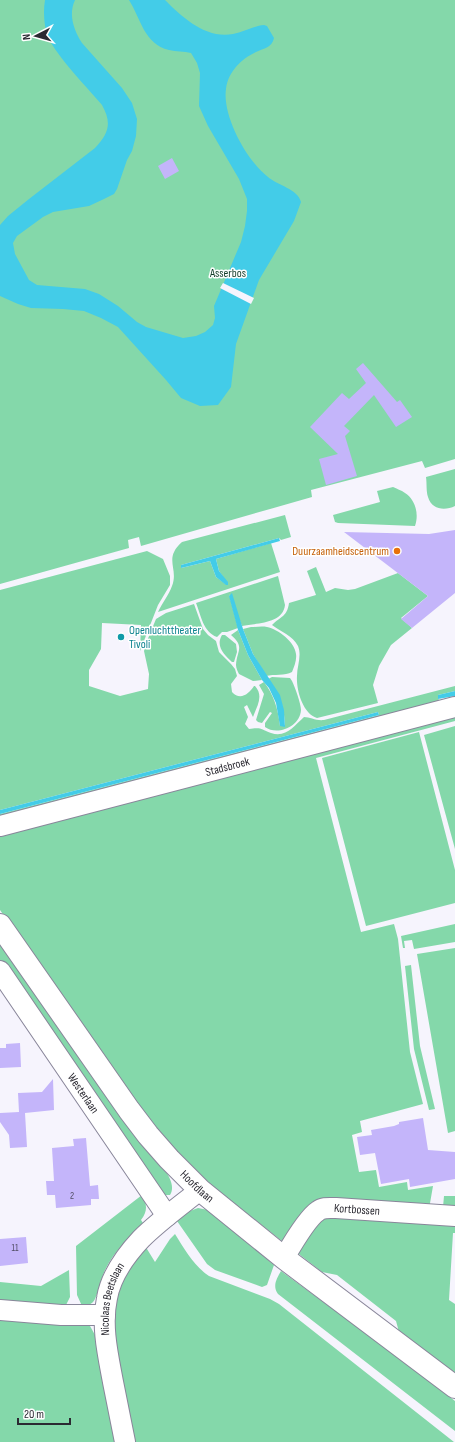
<svg xmlns="http://www.w3.org/2000/svg" width="455" height="1442" viewBox="0 0 455 1442" font-family="'Sofia Sans Condensed',sans-serif">
<rect width="100%" height="100%" fill="#f6f4fd"/>
<path fill="#84d8aa" d="M0,0H455V459L425,468L422,461L311,490L312,497L141,546L139,537L128,540L129,548L0,584Z
M455,469V506C445,511 432,510 428,497C426,491 427,484 426,477Z
M393,487C397,489 401,490 405,493C416,500 419,515 415,526L338,523L335,522L333,515L380,502L377,491Z
M285,515L291,537L281,540L279,538L181,565V568L210,561L216,577L227,585L228,584L219,571L216,559L271,543L280,572L158,612C162,603 169,595 172,586C179,568 163,559 182,542Z
M147,551L163,559L170,576V585L158,605L140,651L141,625L102,623L101,649L89,670V686L120,696L148,689L149,674L144,651L147,641L156,619L166,613L194,604L203,629L208,635L216,641L219,652L231,664L235,669L237,676L231,684L232,692C240,701 249,694 254,686H255C264,696 257,706 253,717L247,705L244,707L248,717L245,724L249,729C262,727 260,729 271,733C286,738 294,726 304,717C310,717 316,721 324,720L455,686V691L438,695V699L440,700L455,696V702L0,821V814L379,715L378,712L0,810V590Z
M316,567L326,592L335,588L348,590L355,589L398,573L428,596L401,618L412,628L391,645L379,666L373,685L378,703L317,718C303,714 296,690 297,676C297,666 302,656 298,646C293,636 280,631 272,625C281,616 287,617 289,603L316,595L307,571Z
M278,576L285,605C283,624 256,623 242,626L229,594L238,628L227,632H222L217,637C203,632 201,615 196,603Z
M251,627C256,627 262,626 267,627C278,629 295,642 296,654C297,660 294,667 292,672C285,676 274,674 266,676L253,654L243,629Z
M238,630L248,655L262,680L253,681L239,674C238,672 236,668 236,665C237,650 245,647 231,635Z
M222,635H225L236,644L237,652L234,662H232C225,655 215,647 222,635Z
M272,677L290,678L292,681C295,687 301,704 301,710C300,727 277,736 265,727V723L272,713L270,712L262,723L258,722L256,720L264,694L259,685L264,682C274,695 278,709 280,726L285,725C284,705 280,695 268,679Z
M455,712V721L316,758L361,932L394,924L398,939L410,1052L423,1104L360,1121L362,1132L352,1135L359,1172L376,1170L379,1187L407,1182L408,1190L433,1186L429,1209L321,1202L287,1245L203,1179L175,1152L136,1106L0,910V830Z
M455,726V849L424,735Z
M419,732L455,870V903L366,926L322,758Z
M455,924V942L414,949L412,940L404,941L405,948H403L401,936Z
M0,940L165,1170C170,1178 175,1187 170,1195H164L157,1192L0,960Z
M455,948V1131L448,1133L417,954Z
M411,965L420,1046L435,1109L429,1110L414,1049L405,966Z
M142,1195C147,1204 148,1211 141,1220L143,1223C129,1238 114,1251 105,1270C101,1279 99,1290 95,1299C92,1305 88,1305 82,1306L77,1295L76,1246Z
M444,1196H455V1211L443,1207Z
M198,1208L208,1210L274,1265L267,1285L262,1287L215,1270L207,1264L177,1221L190,1211Z
M318,1217L455,1222V1233H453L449,1300L455,1304V1375L399,1332L396,1321L337,1275L322,1272L295,1251Z
M175,1234C185,1250 194,1266 209,1276L270,1299L279,1304L454,1442H133L116,1351L113,1309L120,1282L143,1249H147L155,1262L170,1239Z
M69,1270L70,1297L65,1307L0,1300V1282L41,1286Z
M281,1271L326,1304L355,1323L455,1401V1431L278,1294C272,1286 277,1278 281,1271Z
M0,1319L84,1322L90,1326L95,1335L116,1442H0Z"/>
<path fill="#43cce8" d="M45,0H75C68,15 74,30 82,43L122,88L132,103L137,119L136,136L132,151L127,160L117,189L114,194L104,199L89,206L53,212L43,217L17,236L13,243L15,254L29,280L37,285L85,289L99,294L118,306L137,322L146,327L183,338L196,336L205,332L213,325L215,318L214,306L241,242L245,226L247,211V199L239,179L208,126L199,106L200,73L197,63L191,53C184,51 176,52 169,50C144,44 141,19 129,0H165C183,18 206,39 233,34C244,32 253,26 264,25L267,26L274,38C272,48 264,48 256,52C241,59 228,72 226,89C222,116 247,161 268,177C277,185 298,189 301,202L294,221L259,280L236,344L231,387L218,405L200,406L181,398L166,380L118,327L101,318L84,311L63,309L31,308L18,304L0,296V225L8,216L29,199L95,148C109,133 112,123 102,105C86,86 58,58 48,37C44,26 43,12 45,0Z
M279,538L280,541L216,559L219,571L228,582V585H226L216,577L210,561L181,568V565Z
M232,593L243,629L253,654L280,695L284,710L285,727L280,726L276,703L269,688L262,680L248,655L238,630L229,596Z
M455,691V696L438,699V695Z
M378,712L379,715L0,814V810Z"/>
<path fill="#f6f4fd" d="M223,283L254,298L251,304L220,288Z"/>
<path fill="#c4b5fa" d="M172,158L179,171L165,179L158,166Z
M363,363L397,402L400,400L412,417L396,427L374,395L344,426L350,431L345,436L357,476L326,485L319,459L338,454L310,427L342,393L349,399L366,383L356,369Z
M455,530V593L412,628L401,619L428,596L344,532L429,534Z
M20,1043L21,1067L0,1068V1048H6V1044Z
M53,1079L54,1110L25,1113L27,1147L10,1148L9,1135L0,1122V1113L19,1112L18,1093L42,1092Z
M423,1118L428,1150L455,1152V1179L410,1187L409,1179L381,1184L375,1153L360,1155L357,1137L372,1135L371,1130L394,1126L399,1124V1122Z
M86,1138L90,1186L98,1185L99,1199H91V1205L56,1208L55,1195H47L46,1181H54L52,1148L74,1146L73,1139Z
M26,1237L28,1263L0,1266V1239Z"/>
<g fill="none" stroke-linecap="round" stroke-linejoin="round">
<g stroke="#89869a" stroke-width="22">
<g id="minor">
<path id="s1" d="M0,826L455,707"/>
<path id="s2" d="M0,971L167,1216"/>
<path id="s3" d="M284,1258C291,1246 307,1218 318,1211C323,1207 329,1208 336,1208L455,1216"/>
<path d="M0,1310L61,1315H105"/>
<path id="s4" d="M125,1442C121,1422 117,1402 113,1382C108,1355 101,1326 107,1298C111,1275 126,1255 141,1239C159,1221 180,1206 200,1190"/>
</g>
</g>
<g stroke="#89869a" stroke-width="24">
<g id="tertiary">
<path id="s5" d="M0,925L129,1110L148,1135L169,1159L200,1190L284,1258L455,1387"/>
</g>
</g>
<use href="#minor" stroke="#fff" stroke-width="20"/>
<use href="#tertiary" stroke="#fff" stroke-width="22"/>
</g>
<circle fill="#e8710a" stroke="#fff" stroke-width="1.5" cx="397" cy="551" r="4"/>
<circle fill="#0f9aa8" stroke="#fff" stroke-width="1.5" cx="121" cy="637" r="4"/>
<g text-anchor="middle" dominant-baseline="central" stroke-width="3" stroke-linejoin="round" paint-order="stroke">
<g font-size="10" fill="#514d64">
<text x="72" y="1196">2</text>
<text x="15" y="1248">11</text>
</g>
<g font-size="12" fill="#133d29" stroke="#fff">
<text x="228" y="273">Asserbos</text>
</g>
<g font-size="12" fill="#c56008" stroke="#fff" text-anchor="end">
<text x="389" y="551">Duurzaamheidscentrum</text>
</g>
<g font-size="12" fill="#0d838f" stroke="#fff" text-anchor="start">
<text x="129" y="630">Openluchttheater<tspan x="129" dy="14">Tivoli</tspan></text>
</g>
<g font-size="12" fill="#2b2a32" stroke="#fff">
<text stroke="none"><textPath href="#s1" startOffset="235">Stadsbroek</textPath></text>
<text stroke="none"><textPath href="#s2" startOffset="148">Westerlaan</textPath></text>
<text stroke="none"><textPath href="#s5" startOffset="328">Hoofdlaan</textPath></text>
<text stroke="none"><textPath href="#s3" startOffset="98">Kortbossen</textPath></text>
<text stroke="none"><textPath href="#s4" startOffset="146">Nicolaas Beetslaan</textPath></text>
</g>
</g>
<g transform="translate(36 36) rotate(264)" stroke="#ffffff" stroke-width="3" paint-order="stroke">
<path d="M0-3L7 15L0 10L-7 15Z" fill="#2b2a32"/>
<text y="-6" font-size="11" font-weight="bold" text-anchor="middle" fill="#2b2a32">N</text>
</g>
<path d="M18 1418v6h52v-6" fill="none" stroke="#2b2a32" stroke-width="2"/>
<text x="24" y="1418" font-size="12" fill="#2b2a32" stroke="#ffffff" stroke-width="3" paint-order="stroke">20 m</text>
</svg>
